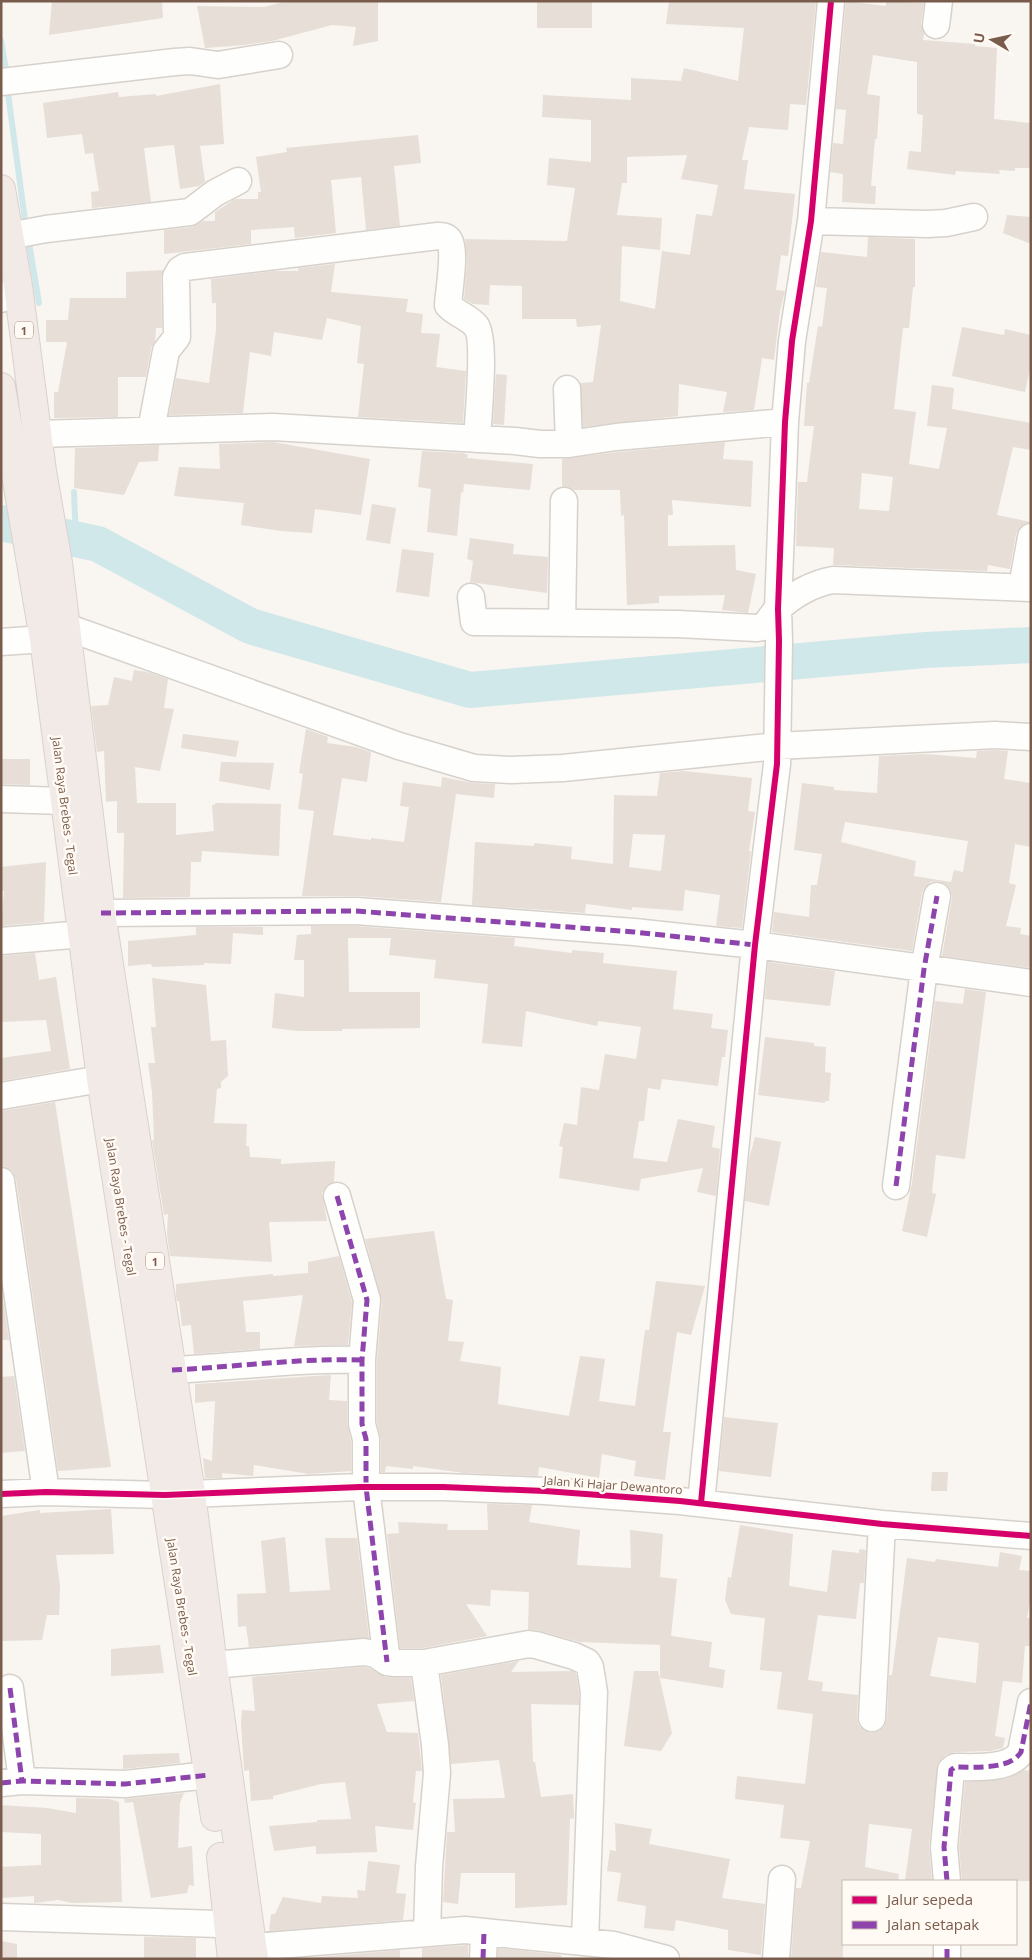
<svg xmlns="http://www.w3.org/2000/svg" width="1032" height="1960" viewBox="0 0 1032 1960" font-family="'Open Sans',sans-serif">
<rect width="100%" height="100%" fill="#f9f5f0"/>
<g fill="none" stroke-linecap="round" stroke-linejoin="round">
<path stroke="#d0e8ea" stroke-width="6" d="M1,40L7,76
M7,86L26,228
M28,237L39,303
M74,492L76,539"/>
<path stroke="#d0e8ea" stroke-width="36" d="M1,523L98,544L250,626L470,690L926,650L1031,645"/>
</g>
<path fill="#e6ded7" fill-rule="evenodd" d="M52,1H162L163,18L49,35Z
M287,1H378V41L353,46L356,27L332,25L272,41L244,45L205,48L197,6L264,7Z
M537,1H592V28H537Z
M669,1H816L806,105L790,104L788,130L749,127L742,160H748L744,189L795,194L788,256L781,255L776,290L785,291L780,311L774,360L762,358L754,410L723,412L727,392L679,384L678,416L583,427L580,383L593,382L601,325L577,327L576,319H522V286L490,285L489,305L473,304L466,300L464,299L467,261L465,239L567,241L575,188L547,185L549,158L591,162V120L542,117L543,95L631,100V78L681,81L684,68L738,81L744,28L666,24ZM687,155L681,179L718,185L712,216L696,214L690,255L662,251L655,309L620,301L622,246L660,250L662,218L617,215L622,183H627V157Z
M846,1L886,6V1L924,3L921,23L924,34L923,40L975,44V46L997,48L994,119L1031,123V168H1015V171L999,170L1000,174L956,171L955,175L907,169L909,151L921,152L923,115L917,114V62L873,55L867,94L880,96L877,139H875L871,186H876L875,204L842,202L843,174L830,172L833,143L843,144L846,110L836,109Z
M220,84L224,144L200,146L205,182L199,186L180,189L174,145L144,148L151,202L92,208L91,192L99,191L93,153L85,154L82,134L47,138L43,103L118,92L119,97L156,94V96Z
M418,135L421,163L394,166L400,226L366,230L361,177L331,180L336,233L295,238L294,227L251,230V244L164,254V230L192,227L203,221H215V212L235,199H258V192H261L256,157L287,152L286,148Z
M1007,215L1031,217V244L1003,233Z
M868,237L915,239V287H913L909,328H903L894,409L916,412L909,464L939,469L947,428L927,426L932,385L954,388L952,409L1031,423V450L1013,447L997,515L1031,522L1020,527L1016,534L1010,569L988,565L987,571L833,565L834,548L796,546L798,482H807L814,426H804L807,383H809L818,326L822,327L827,288L816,287L821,252L867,257ZM862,473L893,477L889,511L859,509Z
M335,264L331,292L408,299L406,312L423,314L421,333L440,334L436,367L466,371L463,423L358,417L364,364L357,363L361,326L327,318L322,340L274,332L271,356L250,352L243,413L169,415L176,378L209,383L216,330V303H212L211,279L274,271H298V268Z
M163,270L161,277L162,328H156L155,341L151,348L146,377H118V417L54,418V392H58L67,342H46V320H68L70,298H126V272Z
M962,327L1004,335L1005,329L1031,335V364L1025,392L952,376Z
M496,374L507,375L504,425L493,424Z
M273,442L370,459L361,515L315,509L312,533L281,531L241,525L244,503L174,496L179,467L220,469L219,444Z
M725,442L723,459L753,461L751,507L672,500L673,515H668V546L735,545L736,570L756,574L748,613L722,610L725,595L659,596V603L627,605L624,515L621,516L620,490H574L562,486V459L618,452Z
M159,445L158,461L139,462L124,495L74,488L75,448Z
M422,451L463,453L468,455L467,458L533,464L530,490L464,484L463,493L461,492L457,536L427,532L431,489L418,487Z
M372,504L396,508L390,544L366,540Z
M470,538L514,544L513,554L548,557L547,593L470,582L473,561L467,559Z
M402,549L434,553L429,597L396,592Z
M134,670L147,672L168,679L164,708L174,709L160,771L135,767L137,803H176V835L214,831L212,805H215V803L281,804L279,856L202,851L201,862H191L190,897L123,898L124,833H117V801L106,802L104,751L97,752L91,706L108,705L114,677L132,681Z
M306,729L328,737L327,743L356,747L371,752L367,782L342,778L333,835L371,840V838L404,842L409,807L400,806L403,782L441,787L442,777L473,783L495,784L494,798L456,794L441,902L357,896H302L314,811L298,809L303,774L299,773Z
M183,734L239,741L236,757L181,748Z
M995,750L1008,751L1004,779L1031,783V847L1015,844L1009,883L1016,885L1006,926L1021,928L1020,934L1031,936V968L942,956L952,898L951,891L947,885L939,881L931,882L925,887L922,893L912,951L772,932L774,912L809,917L811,885H817L822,854L794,850L802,783L834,787V790L877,793L879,756L925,754L976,758L977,751ZM845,822L968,841L963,872L954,870L951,882L914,876L916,861L841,842Z
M1,759H30V785L1,784Z
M221,762L274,763L270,790L219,781Z
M684,771L752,778L748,811L755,812L749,851H751L742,928L716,926L720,895L685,890L683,911L632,907V910L586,904L585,913L472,905L475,842L534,846V843L572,847L571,859L613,864L614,795L657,796L660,773ZM633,834L665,835L661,871L629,867Z
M46,862L44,922L1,926L4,891H1V867Z
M311,926H355L515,938L514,946L572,953V950L604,953L603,963L677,971L673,1009L713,1014L711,1028L728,1030L725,1057H722L718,1086L662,1079L660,1090L648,1088L644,1121H639L633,1158L667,1162L678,1119L715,1126L712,1147L720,1149L716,1196L697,1192L703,1168L641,1179L639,1191L559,1178L563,1147L559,1146L564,1123L577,1125L581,1087L599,1090L605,1054L636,1059L641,1027L598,1021L597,1026L526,1011L522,1047L482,1043L488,984L434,978L436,960L389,955L391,938H348L349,992H420V1028L342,1029V1031H299L272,1028L275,993L304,997V960H294L297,935L311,934Z
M196,927H263V935L233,933L231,964L204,963V965L152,967L151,964L128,966V941L196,935Z
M35,953L39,980L56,977L70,1069L1,1081V1058L51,1051L46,1020L1,1022V956Z
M768,962L835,971L830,1006L765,999Z
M152,978L206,985L211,1041L226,1040L228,1076L221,1082V1088L217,1089L214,1123L247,1124L246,1146H249L250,1157L281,1159V1164L335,1161L334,1182L327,1185L322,1193L327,1221L269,1222L272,1262L170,1256L167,1234L168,1214L164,1215L152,1140H154L152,1093L148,1063H155L151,1027H156Z
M965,989L986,992L965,1159L936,1155L932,1193L936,1194L927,1237L902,1231L912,1183L935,1001L963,1004Z
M765,1037L814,1043V1046L826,1047L825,1072L831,1073L829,1101H825V1103L758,1095Z
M55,1102L111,1467L58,1471L16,1179L12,1171L1,1165V1111Z
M755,1137L781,1142L769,1206L745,1201L749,1159Z
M434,1231L446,1299L453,1300L448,1341L464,1342L460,1361L501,1367L498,1404L569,1416L580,1356L605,1359L599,1401L635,1406L645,1330H649L656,1281L705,1286L691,1335L677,1332L663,1432H671L665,1480L634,1476L636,1461L602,1454L599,1478L539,1467L538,1476L464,1473L413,1466V1469L386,1466L385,1472H381V1439L377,1422V1361L382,1301L365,1239Z
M339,1256L352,1302L348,1345L294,1346L303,1295L243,1301L246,1332H260V1349L194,1354L191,1325L182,1326L179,1301H177L176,1297V1284L273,1274V1276L308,1273V1262Z
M1,1287L9,1340H1Z
M331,1375L329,1400L347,1401V1424L351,1441V1471L309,1474L254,1465L253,1476L222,1473V1478H205L203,1458L212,1461L215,1401L195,1403V1384Z
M14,1376L25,1451L1,1453V1377Z
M724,1417L778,1423L771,1477L719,1471Z
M932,1472H948L947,1491H931Z
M487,1504L532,1505L529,1522L580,1530L577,1565L631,1568L630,1530L663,1534L660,1577L677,1579L671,1636L712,1642L709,1667L725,1670L723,1688L660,1678V1645L580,1642L540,1631L528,1629L529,1592L491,1590L490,1606L466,1604L487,1636L423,1648H400L387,1534L399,1533L398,1522L448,1524L447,1530H488Z
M111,1509L114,1554L56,1555L60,1586L59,1615H47L42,1640L1,1641V1516L40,1510V1513Z
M740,1525L793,1534L789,1586L827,1592L832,1550L859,1553V1549L866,1550L864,1583H860L856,1619L818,1615L808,1680L823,1682L822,1691L858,1695L857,1717L858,1724L863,1730L871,1733L879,1731L884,1727L887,1719L889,1675H892L907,1558L935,1562L936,1559L998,1567L1000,1552L1022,1556L1019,1570L1031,1571V1596L1027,1618H1031V1646H1025L1022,1683L1003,1681L995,1736L1005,1738L1003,1748L990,1751L955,1752L946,1755L938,1763L929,1846L932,1881H905L912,1829L869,1824L865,1867L899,1874L898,1881H843V1959H791L796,1888H801L810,1841L780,1838L784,1805L735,1799L737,1776L805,1784L813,1714L777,1709L782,1672L760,1670L765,1618L731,1614L725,1600L728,1577L731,1578ZM938,1637L979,1643L976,1683L930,1676Z
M285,1537L290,1592L330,1590L325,1538H357L369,1638L249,1647L246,1626L238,1627L237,1594L266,1593L261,1541Z
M160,1645L164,1673L111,1676V1649Z
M519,1661L511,1672L572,1671L576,1673L579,1693V1705L531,1704L533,1762H535L541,1797L573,1794L574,1818L570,1819L567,1905L515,1908V1873H461L458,1904L443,1902L447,1832H455L453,1799L505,1798L499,1760L451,1764L441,1675Z
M363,1667L369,1668L385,1677L411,1678L414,1701L377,1704L387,1732L418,1733L422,1771H416L413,1802L416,1803L413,1830L375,1826L377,1852L316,1854V1846L274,1851L269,1826L317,1822V1820L351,1819L345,1782L321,1784L273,1796V1799L251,1801L249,1770L244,1771L241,1723L242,1710L255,1711L252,1677Z
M634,1671H658L672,1733L661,1751L624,1746Z
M179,1753L180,1763L123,1769V1755Z
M1024,1770L1031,1771V1881H962L959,1847L965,1782L1003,1779Z
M184,1793L180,1803L178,1848L192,1846L194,1886L189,1885L187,1893L151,1898L133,1802L125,1803L124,1799Z
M76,1798L109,1799L119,1802L122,1902L72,1903L58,1900L34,1903V1896L1,1898V1867L41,1865V1834L1,1832V1805L47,1808L76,1813Z
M615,1823L652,1829L649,1844L730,1859L722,1898L765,1904L761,1955L728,1950V1930L676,1920L674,1931L644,1928L646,1906L617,1901L621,1873L607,1871L610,1850L616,1851Z
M368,1861L400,1865L396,1893L406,1894L403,1920L269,1931L271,1914H275L283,1897L321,1903L322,1896L358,1898L357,1890L365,1891Z
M144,1937L196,1938V1959H144Z
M1,1941L17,1944V1959H1Z
M468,1945V1959H422V1948Z
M498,1948L561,1955L562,1959H498Z
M400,1950V1959H294Z"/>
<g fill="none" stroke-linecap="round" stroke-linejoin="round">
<g stroke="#d7d1cb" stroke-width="29">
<path id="minor" d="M936,25L939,1
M1,82L175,62L190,61L218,65L279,55
M811,221L927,224L946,223L974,217
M9,236L46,229L190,212L215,193L238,181
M1,299L18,286
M567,389L569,444
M151,430L166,351L177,337L176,277L180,270L185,267L438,236C442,236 446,236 449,240C456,251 449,290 448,305C456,314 469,317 476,326C486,339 478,419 477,439
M38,434L273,427L515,441L540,444H569L616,437L785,422
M1022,587L1031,537
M471,597L474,622H476L678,624L757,628L763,627C769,622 772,614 778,609C792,595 814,583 833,580L1031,588
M562,623L564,501
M66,627L399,746L474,768L511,770L563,768L777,746L995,735L1031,737
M1,642L44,639
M1,799L64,801
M101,913L356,911L634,932L755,945L1031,983
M1,941L83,934
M1,1096L101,1079
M1,1181L46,1492
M896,1186L924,969L937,896
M337,1196L367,1300L362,1360V1424L366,1439V1487L387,1662
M172,1370C235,1367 298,1358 362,1360
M1,1494L46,1492L165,1495L360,1487H443L545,1491L680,1501L882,1524L1031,1536
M701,1503L755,945L777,764L779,641L778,609L785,422L792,341L811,221L831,1
M424,1663L435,1745L437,1773L429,1867L427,1933
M213,1665L364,1652L375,1654L387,1662L395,1663H424L529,1644L536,1645L574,1656L587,1662L590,1667L594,1692L585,1941
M10,1688L22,1781
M872,1718L882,1524
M1,1783L22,1781L125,1784L209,1775
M947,1881L944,1847L951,1770L955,1767C975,1767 1010,1770 1021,1752L1031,1702
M1,1917L249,1925
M253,1947L465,1930L614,1945L666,1959
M483,1959L484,1932
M776,1959L782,1879
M947,1959V1944"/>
</g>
<g stroke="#dad1cc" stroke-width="30">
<path id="highway" d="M1,189L18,286L42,471L58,563L101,913L191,1493L213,1665L254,1959
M1,387L44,639L101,1079L215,1817
M221,1857L232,1959"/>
</g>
<use href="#minor" stroke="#fefefd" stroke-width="26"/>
<use href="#highway" stroke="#f2eae7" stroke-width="28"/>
<path stroke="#8e44ad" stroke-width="5" stroke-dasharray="10 5" stroke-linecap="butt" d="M101,913L356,911L634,932L755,945
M896,1186L924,969L937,896
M337,1196L367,1300L362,1360V1424L366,1439V1487L387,1662
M172,1370C235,1367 298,1358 362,1360
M10,1688L22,1781
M1,1783L22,1781L125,1784L209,1775
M947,1881L944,1847L951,1770L955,1767C975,1767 1010,1770 1021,1752L1031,1702
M483,1959L484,1932
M947,1959V1944"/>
<g stroke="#fffaf3" stroke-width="9">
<path id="cycleway" d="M1,1494L46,1492L165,1495L360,1487H443L545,1491L680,1501L882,1524L1031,1536
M701,1503L755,945L777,764L779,641L778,609L785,422L792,341L811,221L831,1"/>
</g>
<use href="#cycleway" stroke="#d6006c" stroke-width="6"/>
</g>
<g text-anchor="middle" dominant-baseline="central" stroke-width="5" stroke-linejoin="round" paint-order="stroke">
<g fill="#fffaf3" stroke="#a28b7f" stroke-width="1">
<rect x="15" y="321.5" width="18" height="17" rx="4"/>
<rect x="146" y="1252.5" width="18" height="17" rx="4"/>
</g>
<g font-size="11" font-weight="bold" fill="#7a5c4d">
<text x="24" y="330">1</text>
<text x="155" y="1261">1</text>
</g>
<g font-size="12" fill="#7a5c4d" stroke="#fffaf3">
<text transform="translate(65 806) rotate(83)">Jalan Raya Brebes - Tegal</text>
<text transform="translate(121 1207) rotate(81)">Jalan Raya Brebes - Tegal</text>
<text transform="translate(613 1485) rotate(4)">Jalan Ki Hajar Dewantoro</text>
<text transform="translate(182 1607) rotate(81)">Jalan Raya Brebes - Tegal</text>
</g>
</g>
<rect width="1032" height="1960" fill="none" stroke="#7a5c4d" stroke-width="5"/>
<rect x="842" y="1880" width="175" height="65" fill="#fffaf3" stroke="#cabbb1"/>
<rect x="852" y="1896" width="25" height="8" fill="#d6006c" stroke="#cabbb1"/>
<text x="887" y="1905" font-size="15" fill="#7a5c4d">Jalur sepeda</text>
<rect x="852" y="1921" width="25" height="8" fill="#8e44ad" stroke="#cabbb1"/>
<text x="887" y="1930" font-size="15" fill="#7a5c4d">Jalan setapak</text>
<g transform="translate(992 40) rotate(279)" stroke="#fffaf3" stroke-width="4" paint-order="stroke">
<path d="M0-4L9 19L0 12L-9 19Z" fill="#7a5c4d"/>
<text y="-8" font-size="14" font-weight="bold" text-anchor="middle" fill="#7a5c4d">U</text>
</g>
</svg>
